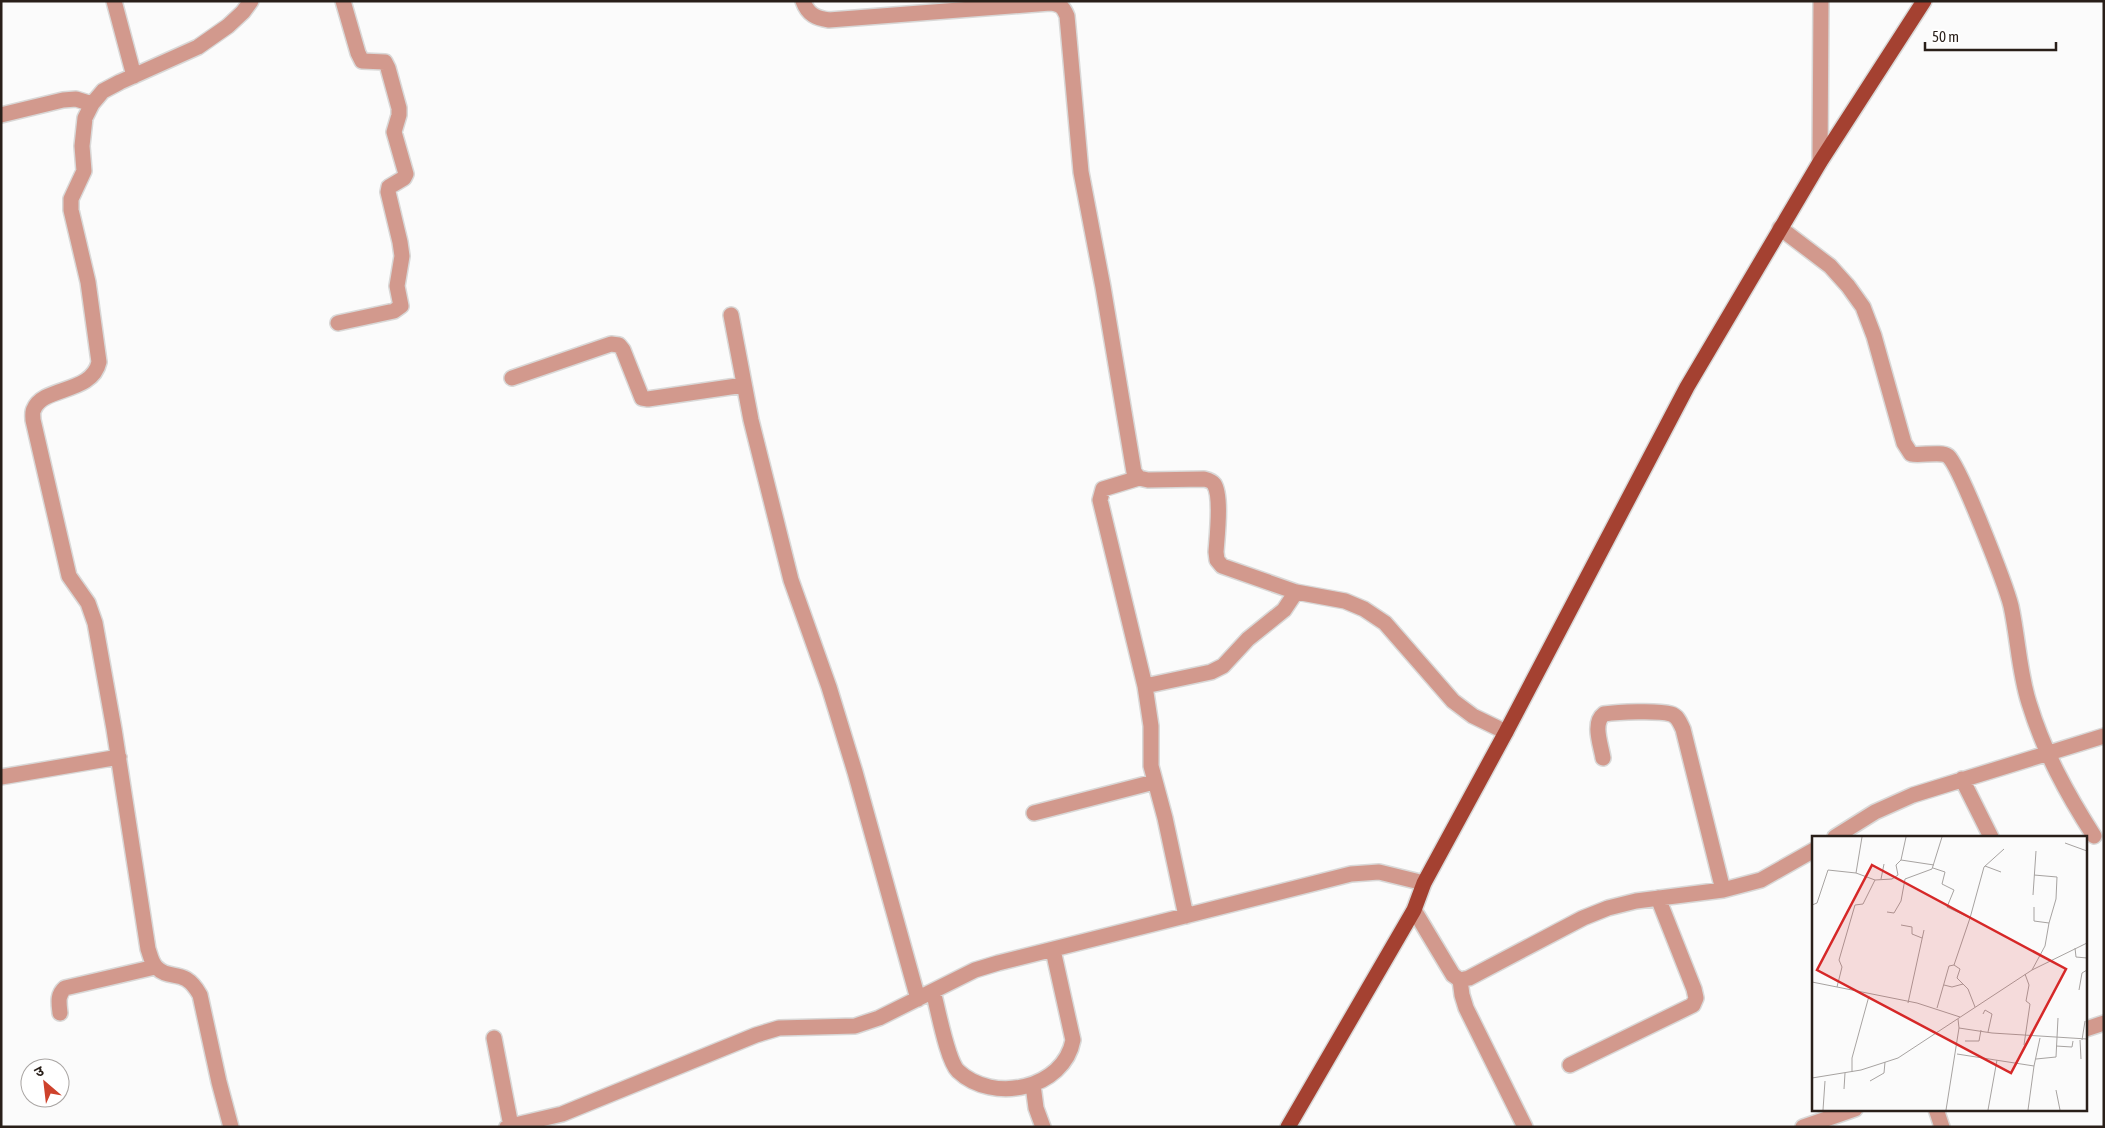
<svg xmlns="http://www.w3.org/2000/svg" width="2105" height="1128" viewBox="0 0 2105 1128" font-family="'Asap Condensed','Noto Sans Devanagari',sans-serif">
<rect width="100%" height="100%" fill="#fbfbfb"/>
<g fill="none" stroke-linecap="round" stroke-linejoin="round">
<g stroke="#d9d8d7" stroke-width="18">
<path id="minor" d="M114,1L134,76
M803,1C808,15 816,18 829,20L1050,3C1060,4 1063,6 1067,16L1081,172L1103,287L1134,472L1139,478L1148,480L1204,479C1208,480 1212,481 1214,484C1222,496 1217,537 1216,552L1217,560L1222,566L1296,592L1345,601L1364,609L1385,623L1453,701L1473,716L1506,732
M1,115L63,100L76,99L92,104
M1820,162L1821,1
M1780,228L1830,266L1848,286L1863,307L1874,336L1904,443L1911,454C1921,456 1941,451 1948,456C1960,466 2006,586 2011,606C2018,638 2019,672 2029,703C2044,752 2067,794 2094,836
M731,315L751,420L791,580L829,687L855,772L918,999
M338,323L394,311L401,306L397,286L402,256L400,242L388,192L389,187L404,178L406,174L394,132L399,115V108L388,68L385,62L362,61L358,53L343,1
M512,378L611,344L619,345L623,350L642,398L648,399L744,385
M1139,478L1103,489L1100,500L1145,686L1151,726V766L1165,818L1186,916
M1145,686L1211,672L1223,666L1248,639L1284,610L1296,592
M1603,758C1601,745 1592,723 1604,714C1618,712 1658,710 1671,714C1678,716 1680,723 1683,729L1723,890
M1,777L119,757
M1962,779L1991,837
M1034,813L1154,782
M1835,837L1875,812L1913,795L2104,736
M1414,910L1453,975L1460,980L1469,978L1583,918L1608,908L1636,901L1723,890L1761,880L1814,850
M1460,980L1462,995L1466,1008L1525,1127
M933,991C938,1009 947,1060 958,1071C993,1104 1064,1089 1073,1040L1053,950
M60,1013C59,1003 57,995 65,988L155,967
M2086,1029L2104,1023
M494,1038L511,1126
M1570,1065L1693,1005L1696,998L1694,989L1658,898
M1033,1085L1036,1108L1043,1127
M1936,1109L1942,1127
M231,1127L219,1082L200,995C184,966 170,982 156,967C151,962 150,954 148,949L114,729L95,623L88,603L69,576L33,420C33,417 32,412 34,409C43,386 92,394 99,362L88,282L71,210V199L84,171L82,146L85,118L92,104L103,91L120,82L198,47L228,26L243,12L251,1
M507,1127L562,1114L756,1035L779,1028L855,1026L879,1018L975,970L998,963L1351,874L1379,872L1424,883
M1803,1127L1855,1109"/>
</g>
<g stroke="#d9d8d7" stroke-width="18">
<path id="major" d="M1288,1127L1414,910L1424,883L1506,732L1687,387L1820,162L1924,1"/>
</g>
<use href="#minor" stroke="#d2998d" stroke-width="15"/>
<use href="#major" stroke="#a44131" stroke-width="15"/>
</g>
<g transform="translate(1812 836)">
<rect width="275" height="275" fill="#fbfbfb"/>
<path fill="none" stroke="#a7a3a1" stroke-width="1" d="M253,7L275,15M89,24L94,1M173,30L189,36M121,32L133,36L130,48L142,54L135,71L158,82L142,129L148,133L145,142L156,153L163,171M44,37L63,44M86,39L84,29L89,24L122,29M222,39L245,41L244,63L237,87M69,43L72,28M221,59L224,15M0,69L5,67L16,34L44,37L50,1M75,76L82,77L89,65L93,43L120,33L130,1M158,82L172,31L192,13M89,89L100,91V98L110,102M263,112L264,121L275,122M220,134L233,110L237,87L222,85V71M0,146L105,167L148,181M132,149L140,151L151,148M25,151L30,131L27,124L43,69L51,68L63,44L80,43L86,39M267,154L270,137L275,134M96,167L112,94M125,172L137,130L142,129M171,178L173,174L180,178L176,196M146,183L147,192L180,197L275,203M268,204L269,223M270,204L273,185M153,205H167L169,194M212,209L218,168L214,165L217,149L213,138M244,210L260,211L261,205M145,218L222,230L216,274M224,223L244,221L246,182M222,230L228,202M40,236V222L57,160M0,242L49,234L86,222L220,134L275,107M58,245L72,237L73,226M32,253L33,237M244,254L248,274M11,274L13,245M134,274L147,192M176,274L185,224"/>
<path fill="#d62828" fill-opacity="0.15" stroke="#d62828" stroke-width="2.5" d="M60,29L254,133L199,237L5,134Z"/>
<rect width="275" height="275" fill="none" stroke="#291f19" stroke-width="2.5"/>
</g>
<rect width="2105" height="1128" fill="none" stroke="#291f19" stroke-width="5"/>
<g transform="translate(45 1083) rotate(332)"><circle r="24" fill="#ffffff" stroke="#a9a5a3"/>
<path d="M0-4L9 19L0 12L-9 19Z" fill="#ce422c"/>
<text y="-8" font-size="14" font-weight="bold" text-anchor="middle" fill="#291f19">उ</text>
</g>
<path d="M1925 42v8h131v-8" fill="none" stroke="#291f19" stroke-width="2.5"/>
<text x="1932" y="42" font-size="15" fill="#291f19" stroke="#ffffff" stroke-width="4" paint-order="stroke">50 m</text>
</svg>
